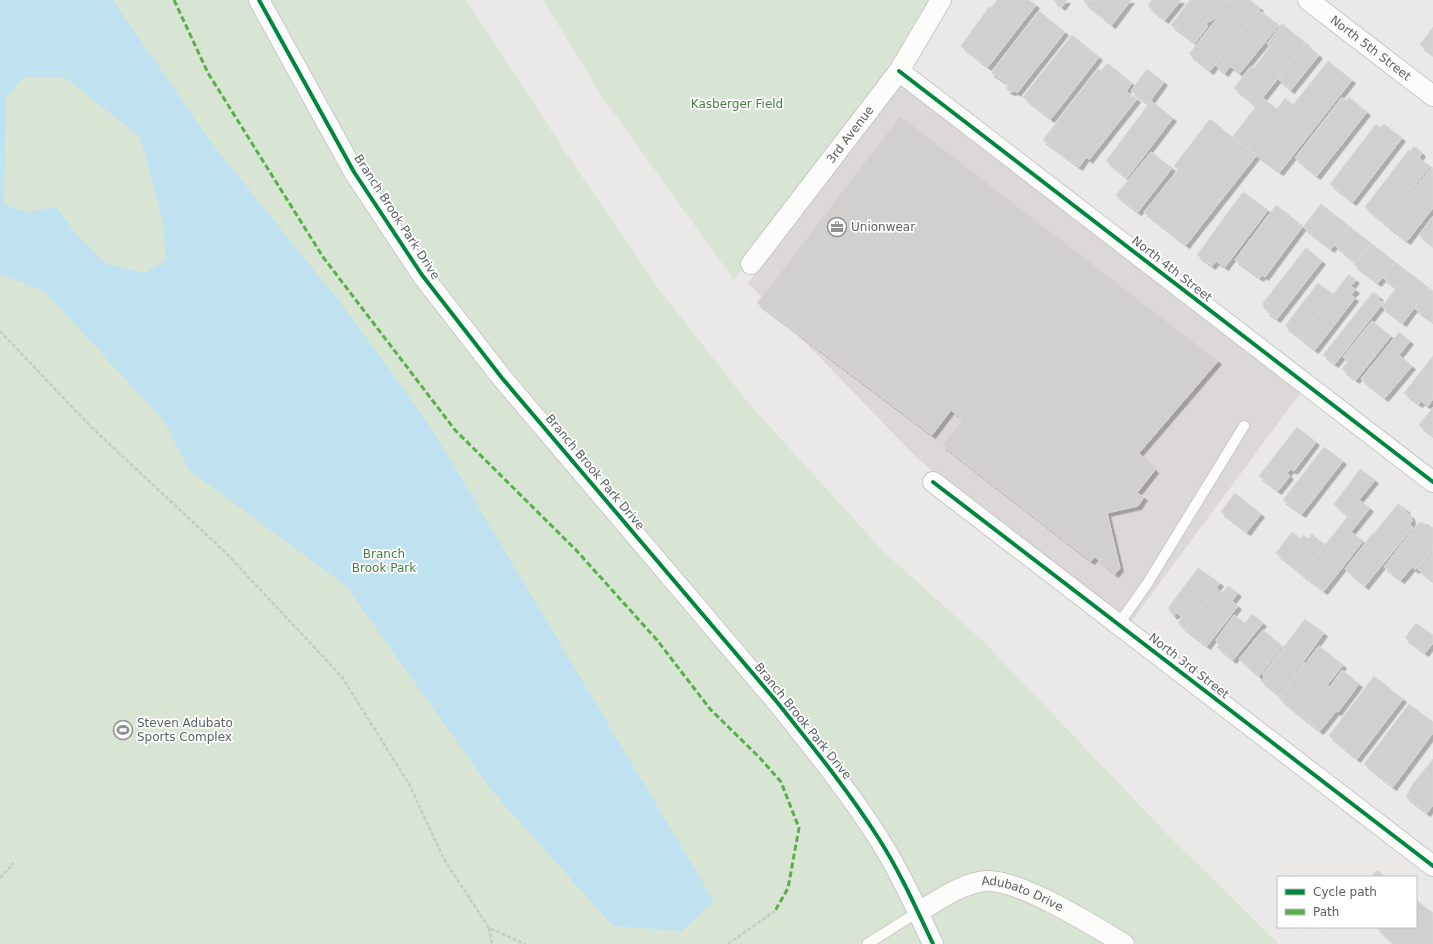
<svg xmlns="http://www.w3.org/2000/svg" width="1433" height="944" viewBox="0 0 1433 944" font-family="'DejaVu Sans',sans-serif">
<defs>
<filter id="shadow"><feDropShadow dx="3.5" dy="3.5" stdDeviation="0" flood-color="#0004"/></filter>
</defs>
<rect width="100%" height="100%" fill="#ebe9e7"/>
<path fill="#dbd8d7" d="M907,77L1301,392L1125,630L915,456L748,283Z"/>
<path fill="#d8e5d4" d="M0,0H466L566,153L661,292L751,406L884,552L984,642L1172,839L1279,944H0Z
M543,0H930L883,82L734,280L601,95Z"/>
<path fill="#c0e1f0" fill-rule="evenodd" d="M0,0H113L210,141L347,311L432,429L714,901L682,931L613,926L493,792L346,586L189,470L163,420L45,292L0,274ZM23,77H64L140,137L163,222L166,261L143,273L106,264L74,232L57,207L24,212L4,204L6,98Z"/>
<path fill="#d2d0cf" stroke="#dad8d6" filter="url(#shadow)" d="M997,0H1029L1036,5L988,67L961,46L989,7L991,8Z
M1053,0H1067L1062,7Z
M1085,0H1131L1112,25L1084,2Z
M1152,0H1181L1165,20L1148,6Z
M1190,0H1228L1212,21L1206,22L1207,27L1195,43L1171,25Z
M1228,0H1250L1260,8L1210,71L1189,54L1216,20V16Z
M1258,10L1279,25L1240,73L1230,66L1225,73L1215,65Z
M1039,11L1065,32L1017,93L1015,91L1011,92L1007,90V83L991,73Z
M1282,24L1306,43L1256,106L1234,88L1251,66L1254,68L1270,47L1267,44Z
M1433,27V55L1420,45Z
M1072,35L1099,57L1051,119L1023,97Z
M1305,44L1319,55L1291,90L1278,79Z
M1328,61L1352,80L1280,172L1232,137L1263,98L1277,109L1285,98L1293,105Z
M1107,63L1132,83L1126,91L1137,99L1089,160L1086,157L1079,167L1043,140L1098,69L1101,71Z
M1147,69L1164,82L1148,104L1131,91Z
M1342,97L1346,101L1349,97L1367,112L1317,176L1295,158Z
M1151,101L1173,118L1127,178L1106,161Z
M900,116L1218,361L1139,453L1155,470L1137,493L1144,497L1138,506L1107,513L1120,568L1115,574L1095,557L1091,561L942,445L962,421L958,420L961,418L951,410L932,435L757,303Z
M1210,119L1256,156L1186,245L1144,212L1178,170L1174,166Z
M1376,124L1380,128L1384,124L1402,138L1353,202L1330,184Z
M1414,146L1422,153L1419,158L1430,166L1385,224L1365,207L1409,150L1410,151Z
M1151,152L1172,168L1138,212L1116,195Z
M1431,168L1433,169V208L1407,241L1386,225Z
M1243,192L1268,210L1225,267L1216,261L1212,266L1197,255Z
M1321,204L1349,226L1331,249L1303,227Z
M1276,205L1303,226L1265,277L1262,275L1260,278L1235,260Z
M1433,216V246L1419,235Z
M1349,226L1371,243L1356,263L1334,245Z
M1371,243L1395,262L1378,283L1354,265Z
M1306,248L1322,261L1277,319L1267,312L1268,310L1264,308L1263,303Z
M1395,262L1408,272L1396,288L1383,278Z
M1408,272L1429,288L1403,323L1382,307Z
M1349,274L1356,280L1351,286L1356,290L1351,295L1355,298L1315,350L1299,337Z
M1318,283L1333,294L1299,337L1285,326Z
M1429,288L1433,291V322L1414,308Z
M1373,292L1380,297L1378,299L1383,303L1335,364L1323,355Z
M1372,321L1391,336L1356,380L1342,369L1348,361L1343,357Z
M1399,332L1410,341L1399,355L1412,366L1385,398L1361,379Z
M1433,356V399L1428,406L1421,401L1419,404L1404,393Z
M1433,407V436L1419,425Z
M1297,427L1316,442L1294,471L1291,469L1287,473L1290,476L1278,491L1259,476Z
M1324,447L1343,461L1302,514L1283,500Z
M1360,469L1375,480L1347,515L1334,504Z
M1235,493L1261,514L1247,532L1221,512Z
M1360,501L1370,508L1351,532L1363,541L1324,591L1302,574Z
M1398,504L1407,510L1404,513H1407L1411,516L1412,522L1410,524L1413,527L1365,586L1345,569L1373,533H1374Z
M1419,522L1430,525L1431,530L1433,527V548L1415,570L1412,567L1401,580L1384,567Z
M1292,532L1300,539L1303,535L1308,539L1312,534L1325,545L1302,574L1276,553Z
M1433,548V581L1416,568Z
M1198,568L1220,583L1185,629L1178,623L1182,617L1177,613L1174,616L1168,608Z
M1228,586L1238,593L1232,601L1238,606L1207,646L1185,629L1216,588L1222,593Z
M1252,614L1263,623L1233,660L1217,647L1219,645L1216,640L1234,615L1245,623Z
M1305,619L1324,633L1303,662L1305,663L1280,696L1261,681L1264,678L1263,674Z
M1416,623L1433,635V643L1425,653L1405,638Z
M1263,630L1282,646L1259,676L1239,659Z
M1319,646L1343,665L1302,717L1279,698Z
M1342,670L1359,684L1338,712L1336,711L1320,731L1302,717L1327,685L1330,687Z
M1374,676L1403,699L1357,759L1329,736Z
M1409,704L1433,722V733L1393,787L1364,764Z
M1433,759V805L1427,813L1406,797L1412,785Z
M1377,870L1386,877H1371Z
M1416,900L1433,913V944H1393L1376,927H1416Z"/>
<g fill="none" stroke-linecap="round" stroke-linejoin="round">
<g stroke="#c8c7c6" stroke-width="12">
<path id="lane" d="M1118,625L1147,584L1244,426
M867,944L918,912"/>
</g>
<g stroke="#c8c7c6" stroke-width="22">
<g id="street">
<path d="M259,0L354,172L422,275L502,378L777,702C812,746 848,790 879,839C900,872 916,908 933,944"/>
<path id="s1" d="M1308,0L1433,96"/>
<path d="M899,71L1433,482"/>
<path id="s2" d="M751,264L899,71L941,0"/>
<path d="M933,482L1433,866"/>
<path id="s3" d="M918,912C938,901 963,882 987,881C1021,880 1094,926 1124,944"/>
</g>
</g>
<path stroke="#c6cac8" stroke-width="2.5" stroke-dasharray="4 2" stroke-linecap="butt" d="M0,331L90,426L227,554L342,677L409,784L444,859L489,928L525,944
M0,878L14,863
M489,928L492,944
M728,944L775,911"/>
<use href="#lane" stroke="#fcfcfb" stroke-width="10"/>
<use href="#street" stroke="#fcfcfb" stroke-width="20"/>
<path stroke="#e2e2e2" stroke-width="1" d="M487,0L594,157L716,327L829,459L949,585L1278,909
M508,0L656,219L748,340L840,447L928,540L1278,889
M1296,927L1313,944
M1316,927L1333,944"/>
<path stroke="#58b04a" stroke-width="3" stroke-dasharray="6 3" stroke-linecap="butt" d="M174,0L208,73L323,257L455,430L576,550L657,640L710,709L759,757L781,782L799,828L788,888L775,911"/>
<g stroke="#fff" stroke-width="6">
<path id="cycleway" d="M259,0L354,172L422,275L502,378L777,702C812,746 848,790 879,839C900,872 916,908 933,944
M899,71L1433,482
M933,482L1433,866"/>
</g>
<use href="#cycleway" stroke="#00873e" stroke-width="4"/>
</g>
<defs>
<g id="office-ring" transform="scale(1)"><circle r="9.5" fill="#fff" stroke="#8e9091" stroke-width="1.5"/><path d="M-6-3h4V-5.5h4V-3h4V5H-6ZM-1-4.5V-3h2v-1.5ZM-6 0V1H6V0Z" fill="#8e9091"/></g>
<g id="stadium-ring" transform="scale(1)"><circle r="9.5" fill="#fff" stroke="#8e9091" stroke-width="1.5"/><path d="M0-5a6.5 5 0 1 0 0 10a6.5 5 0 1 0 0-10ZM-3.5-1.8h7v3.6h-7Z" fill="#8e9091"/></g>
</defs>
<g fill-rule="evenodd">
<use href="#office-ring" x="837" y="227"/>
<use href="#stadium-ring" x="123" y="730"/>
</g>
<g text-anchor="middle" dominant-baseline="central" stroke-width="3.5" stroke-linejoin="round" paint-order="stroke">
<g font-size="12" fill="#5c6063" stroke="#fff">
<text stroke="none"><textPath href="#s1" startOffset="79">North 5th Street</textPath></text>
<text stroke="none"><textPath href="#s2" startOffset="163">3rd Avenue</textPath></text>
<text transform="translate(397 217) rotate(57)">Branch Brook Park Drive</text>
<text transform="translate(1172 269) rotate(38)">North 4th Street</text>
<text transform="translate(595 472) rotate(50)">Branch Brook Park Drive</text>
<text transform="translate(1189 666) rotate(38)">North 3rd Street</text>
<text transform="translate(803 721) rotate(51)">Branch Brook Park Drive</text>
<text stroke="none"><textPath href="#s3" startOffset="114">Adubato Drive</textPath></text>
</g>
<g font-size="12" fill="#447f3f" stroke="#fff">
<text x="737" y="104">Kasberger Field</text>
<text x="384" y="554">Branch<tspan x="384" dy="14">Brook Park</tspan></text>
</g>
<g font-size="12" fill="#5c6063" stroke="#fff" text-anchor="start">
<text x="851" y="227">Unionwear</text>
<text x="137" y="723">Steven Adubato<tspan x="137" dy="14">Sports Complex</tspan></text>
</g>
</g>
<rect x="1277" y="876" width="140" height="52" fill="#ffffff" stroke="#bebfc1"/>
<rect x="1285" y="889" width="20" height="6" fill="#00873e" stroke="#bebfc1"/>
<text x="1313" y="896" font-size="12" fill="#5c6063">Cycle path</text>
<rect x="1285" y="909" width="20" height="6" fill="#58b04a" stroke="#bebfc1"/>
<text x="1313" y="916" font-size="12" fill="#5c6063">Path</text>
</svg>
